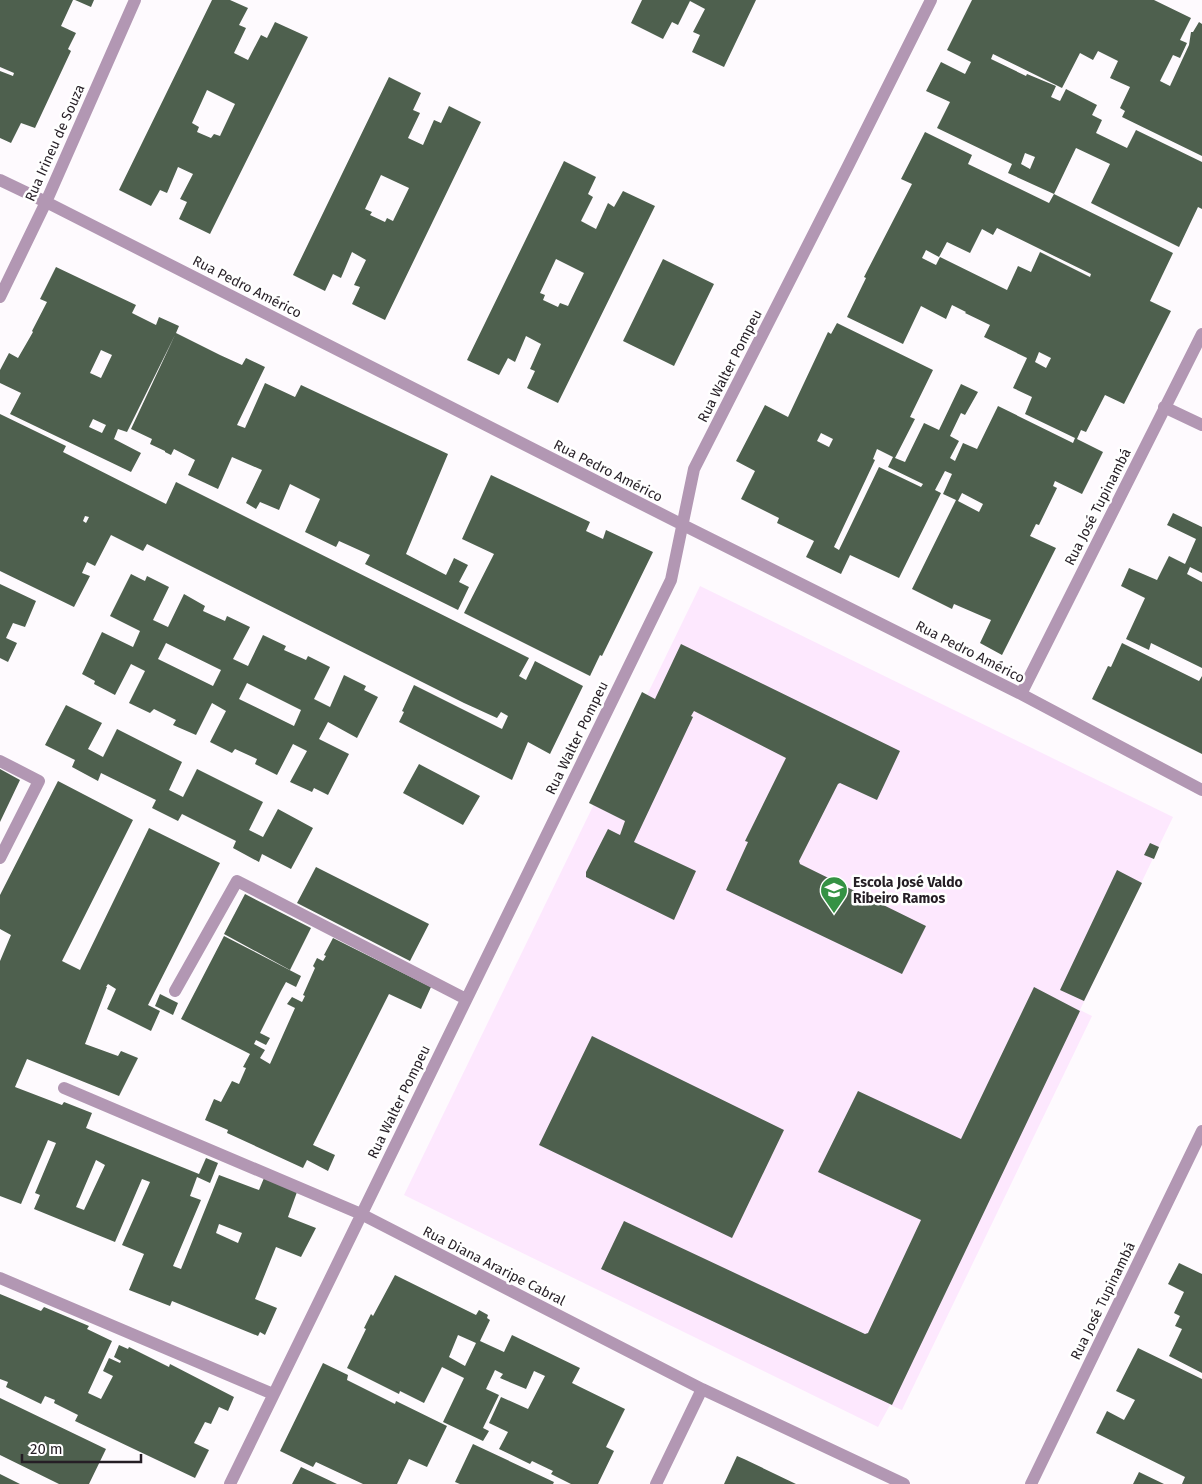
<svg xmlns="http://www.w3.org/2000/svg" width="1202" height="1484" viewBox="0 0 1202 1484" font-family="'Fira Sans',sans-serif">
<rect width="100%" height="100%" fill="#fefafe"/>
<path fill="#fde8fe" d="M700,586L1173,817L1080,1010L1092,1016L902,1410L890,1405L878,1427L404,1195Z"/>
<path fill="#4e604e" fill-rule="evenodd" d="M0,0H73L61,26L76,33L68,49L71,51L35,128L21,123L11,143L0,138V71L13,76L14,73L0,67Z
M75,0H94L91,7Z
M212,0H230L248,8L239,25L246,28L234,53L248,60L261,35L267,38L275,22L308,37L210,234L179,219L187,202L180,199L193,174L178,167L167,193L160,190L151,206L119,190ZM207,90L235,104L220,136L214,134L211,138L197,132L199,127L192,123Z
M642,0H756L724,67L692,52L700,35L693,32L705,9L690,1L678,25L672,22L663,39L631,23Z
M972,0H1154L1191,18L1180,40L1187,43L1180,58L1173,55L1160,81L1170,86L1189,45L1191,32H1193L1199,22L1202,24V156L1122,117L1125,111L1120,108L1130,87L1110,78L1118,61L1098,51L1093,60L1080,53L1062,88L993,54L991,59L1026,76L1027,74L1056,86L1051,97L1060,101L1066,89L1097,105L1092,115L1102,120L1096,133L1127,148L1136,130L1202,162V209L1198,207L1179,247L1091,203L1110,164L1076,148L1054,194L1173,253L1150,301L1171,311L1124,404L1105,395L1086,432L1081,430L1077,439L1103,452L1082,494L1055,481L1053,486L1057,488L1039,525L1036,524L1030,536L1056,548L1002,655L980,643L991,620L954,604L952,609L912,589L956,500L943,494L952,474L945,471L935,490L941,493L899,578L850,555L841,574L806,557L814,541L777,523L779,518L741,499L755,471L736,461L765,405L788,417L828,332L831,334L837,323L933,370L910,417L915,419L895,458L905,462L924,423L939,430L961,384L978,392L965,415L961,413L950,436L959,441L950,458L955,461L963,443L977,449L998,406L1073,443L1075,438L1025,414L1032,397L1013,388L1027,358L984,337L990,325L965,313L966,312L952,305L946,319L921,306L903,344L847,317L866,278L864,277L912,184L901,179L925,132L972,155L968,164L1049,203L1054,194L1008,173L1012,164L937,128L950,102L926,91L941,62L965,74L971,62L947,50ZM1025,153L1035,157L1030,169L1021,164ZM997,228L1091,274L1090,277L1040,252L1031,272L1018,266L1007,290L940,257L936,265L922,258L926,250L939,257L947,242L970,253L982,229L993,235ZM1039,352L1051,358L1046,368L1035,362ZM821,433L833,439L829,447L817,441ZM877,449L893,457L888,467L923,484L921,487L879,467L839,550L834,547L875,460L873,459ZM962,493L983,504L979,512L958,501Z
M389,77L421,93L413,110L420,113L408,138L423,145L434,120L441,123L449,106L481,122L385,320L352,304L360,287L354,285L366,260L352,252L341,278L333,274L325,291L293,275ZM381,175L409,188L393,221L387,218L385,222L370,215L372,212L365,209Z
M564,161L596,177L588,194L593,197L581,221L596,229L608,203L614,207L623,191L655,206L558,403L527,388L535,371L530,369L541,344L526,336L515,362L508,358L499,375L467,360ZM556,259L584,273L568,306L560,303L558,307L543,300L545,295L540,293Z
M663,259L714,284L674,366L623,341Z
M56,267L136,305L132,313L156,325L159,317L179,326L176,333L220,355L242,365L246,358L265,367L237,425L245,428L265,383L295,397L301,385L448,454L406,554L446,575L454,558L468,565L459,582L469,587L458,610L365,564L370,555L339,541L336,547L305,532L320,499L290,484L279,510L260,502L256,509L246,503L262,470L232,457L218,489L188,475L195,460L174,449L171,455L165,452V451L150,444L152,439L131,429L175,335L127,432L118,429L114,439L141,453L131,472L10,414L21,393L0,383V370L9,353L18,358L33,332L32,331L47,302L40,299ZM101,350L112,355L101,378L90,373ZM93,419L106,425L102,433L89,427Z
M0,414L66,446L63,452L166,504L176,482L513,650L529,658L519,676L526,680L535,661L583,686L550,754L528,742L512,780L399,722L404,712L402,711L414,685L502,729L508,716L501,712L497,718L464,703L147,544L143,551L111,535L95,566L87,562L82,573L90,576L74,607L0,571ZM85,516L89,517L86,523L83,521Z
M491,475L590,522L586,531L603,539L606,530L653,552L602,656L600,655L590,676L464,613L494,554L462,539Z
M1173,513L1202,527V573L1190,567L1187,574L1202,582V668L1151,643L1149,650L1126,639L1145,598L1121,586L1129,568L1157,580L1169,556L1185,564L1196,539L1167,525Z
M131,574L145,581L147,576L169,587L153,620L168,627L184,594L205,606L203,611L225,621L227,616L250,627L233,659L248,666L263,635L286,646L284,650L306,660L308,656L330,667L314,699L330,707L344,675L366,686L364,690L378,697L357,738L328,722L319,739L349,754L328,795L314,788L312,792L290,782L307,751L293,744L277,775L255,764L257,759L235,749L232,753L210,742L226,711L212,703L196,735L173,725L176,720L154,709L150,713L129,703L145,671L131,664L115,695L94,684L95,681L82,674L102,632L133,647L140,631L110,616ZM166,643L221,670L213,686L158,659ZM247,683L301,710L294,726L239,699Z
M0,584L36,601L25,627L13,623L6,638L17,643L8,662L0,658Z
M1122,643L1199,681L1202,676V754L1092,699L1108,666L1111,667Z
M681,644L900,751L877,800L840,783L838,784L799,861L800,864L926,926L902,974L726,890L748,842L745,841L786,758L694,711L691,716L693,717L634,842L696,871L674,920L586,877V872L608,829L620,835L625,821L589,803L642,692L655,699Z
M66,705L102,723L88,749L103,757L117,729L182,762L169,790L183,797L197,769L263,802L249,830L263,837L278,809L313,828L291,869L262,854L259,862L233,848L236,841L182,814L178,821L152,808L156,800L101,773L98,781L72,767L75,760L45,745Z
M419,764L480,796L463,825L403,793Z
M0,769L20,780L0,822Z
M58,781L133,820L62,961L80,970L149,828L220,863L148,1005L160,1011L151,1031L107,1009L116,989L108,984L106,987H107L85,1044L118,1056L121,1051L138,1058L119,1096L27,1059L15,1087L62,1105L64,1102L92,1113L86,1128L199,1174L206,1158L218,1163L210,1183L197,1177L190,1196L201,1200L173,1266L181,1269L219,1175L259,1190L264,1178L297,1192L288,1217L316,1228L301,1257L276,1247L255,1299L277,1308L265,1335L260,1332L258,1336L172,1301L170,1306L129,1290L144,1254L122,1245L150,1182L142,1179L115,1242L34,1209L40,1195L35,1193L56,1143L48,1140L21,1204L0,1196V961L11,935L0,929V895ZM96,1160L105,1165L84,1210L76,1207ZM219,1224L242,1233L238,1243L216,1233Z
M1150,843L1159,847L1154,859L1144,855Z
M316,867L429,924L410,961L297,903Z
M1117,870L1142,883L1084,1001L1060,990Z
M245,894L311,928L290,970L224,934Z
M224,936L301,976L296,987L286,982L281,991L260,1033L270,1038L266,1045L256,1040L254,1044L265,1050L260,1058L270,1064L295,1008L287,1004L292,997L302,1002L305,996L303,995L315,968L313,966L317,958L323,961L326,956L324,955L333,938L431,987L421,1009L389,994L313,1145L335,1155L328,1171L307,1160L303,1168L227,1133L228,1130L205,1120L214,1099L221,1102L232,1081L239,1084L246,1068L243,1067L250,1054L181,1019Z
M1034,987L1080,1011L892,1405L601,1269L624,1221L865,1334L868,1333L921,1220L818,1172L858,1091L961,1139Z
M160,994L178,1003L173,1015L155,1006Z
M592,1036L784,1130L732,1238L539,1145Z
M1179,1263L1202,1274V1373L1169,1356L1182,1329L1175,1326L1180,1316L1174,1313L1184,1292L1168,1284Z
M395,1275L476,1315L479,1310L488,1315L487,1318L490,1320L480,1341L504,1352L512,1335L580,1368L572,1383L625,1409L606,1447L614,1451L598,1484H571L551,1474L553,1471L532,1461L530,1464L499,1449L508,1432L489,1423L501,1397L528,1409L545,1376L534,1371L526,1389L500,1378L503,1374L495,1370L486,1389L499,1395L483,1428L489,1431L483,1441L443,1422L464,1378L442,1367L424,1403L400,1391L399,1394L347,1368L366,1329L364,1328L371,1314L373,1316ZM458,1335L476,1343L465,1366L449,1357Z
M0,1294L41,1311L44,1307L89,1326L87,1329L112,1341L88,1393L101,1399L113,1376L103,1371L109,1358L120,1363L121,1361L114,1357L119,1345L128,1349L129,1347L169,1367L170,1364L234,1397L228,1411L219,1407L211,1424L205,1422L194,1443L209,1450L195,1478L75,1421L78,1415L54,1403L55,1400L45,1396L41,1404L6,1387L8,1382L0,1379Z
M1138,1348L1202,1379V1484H1182L1185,1477L1096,1433L1107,1411L1124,1420L1135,1400L1116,1391Z
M323,1363L348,1375L347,1380L395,1404L396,1401L447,1426L427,1467L409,1459L397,1484H363L316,1462L313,1467L280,1451Z
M0,1398L106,1449L89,1484H59L0,1455Z
M473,1444L554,1482L553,1484H460L455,1482Z
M737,1456L744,1459L796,1484H724Z
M301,1467L337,1484H292Z
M1139,1472L1164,1484H1133Z
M0,1474L20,1484H0Z"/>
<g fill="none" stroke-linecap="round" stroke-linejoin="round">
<path stroke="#b297b3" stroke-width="12" d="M0,180L46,202L683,525L1021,694L1202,790
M0,297L46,202L135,0
M1164,407L1202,425
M1021,694L1202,334
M0,761L39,781L0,858
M175,991L237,881L466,999
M64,1088L361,1214L702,1389L904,1484
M0,1278L273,1394
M230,1484L671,580L694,469L848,166L931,0
M656,1484L702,1389
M1031,1484L1202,1131"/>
</g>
<defs>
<g id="school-pin" transform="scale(1.4375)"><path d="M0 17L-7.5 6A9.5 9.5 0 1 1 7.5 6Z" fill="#359244" stroke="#fff"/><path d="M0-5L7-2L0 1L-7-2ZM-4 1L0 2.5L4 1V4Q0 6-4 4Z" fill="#fff"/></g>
</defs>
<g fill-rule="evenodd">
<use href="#school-pin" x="834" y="890"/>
</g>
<g text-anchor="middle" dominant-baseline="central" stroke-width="5" stroke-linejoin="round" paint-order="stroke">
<g font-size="14" fill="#251e25" stroke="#fff">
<text transform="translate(55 143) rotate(-66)">Rua Irineu de Souza</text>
<text transform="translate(247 287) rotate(27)">Rua Pedro Américo</text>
<text transform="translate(730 366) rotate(-63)">Rua Walter Pompeu</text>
<text transform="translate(608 471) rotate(27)">Rua Pedro Américo</text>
<text transform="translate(1098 507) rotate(-63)">Rua José Tupinambá</text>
<text transform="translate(970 652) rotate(27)">Rua Pedro Américo</text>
<text transform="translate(577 738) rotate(-64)">Rua Walter Pompeu</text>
<text transform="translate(399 1102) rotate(-64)">Rua Walter Pompeu</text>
<text transform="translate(494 1266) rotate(27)">Rua Diana Araripe Cabral</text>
<text transform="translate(1103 1301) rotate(-64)">Rua José Tupinambá</text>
</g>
<g font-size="14" font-weight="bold" fill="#251e25" stroke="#fff" text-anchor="start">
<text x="853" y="882">Escola José Valdo<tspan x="853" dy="16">Ribeiro Ramos</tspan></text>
</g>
</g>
<path d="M22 1454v8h119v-8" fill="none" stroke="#251e25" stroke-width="2.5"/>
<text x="30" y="1454" font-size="15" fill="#251e25" stroke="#ffffff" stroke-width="4" paint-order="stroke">20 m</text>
</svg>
